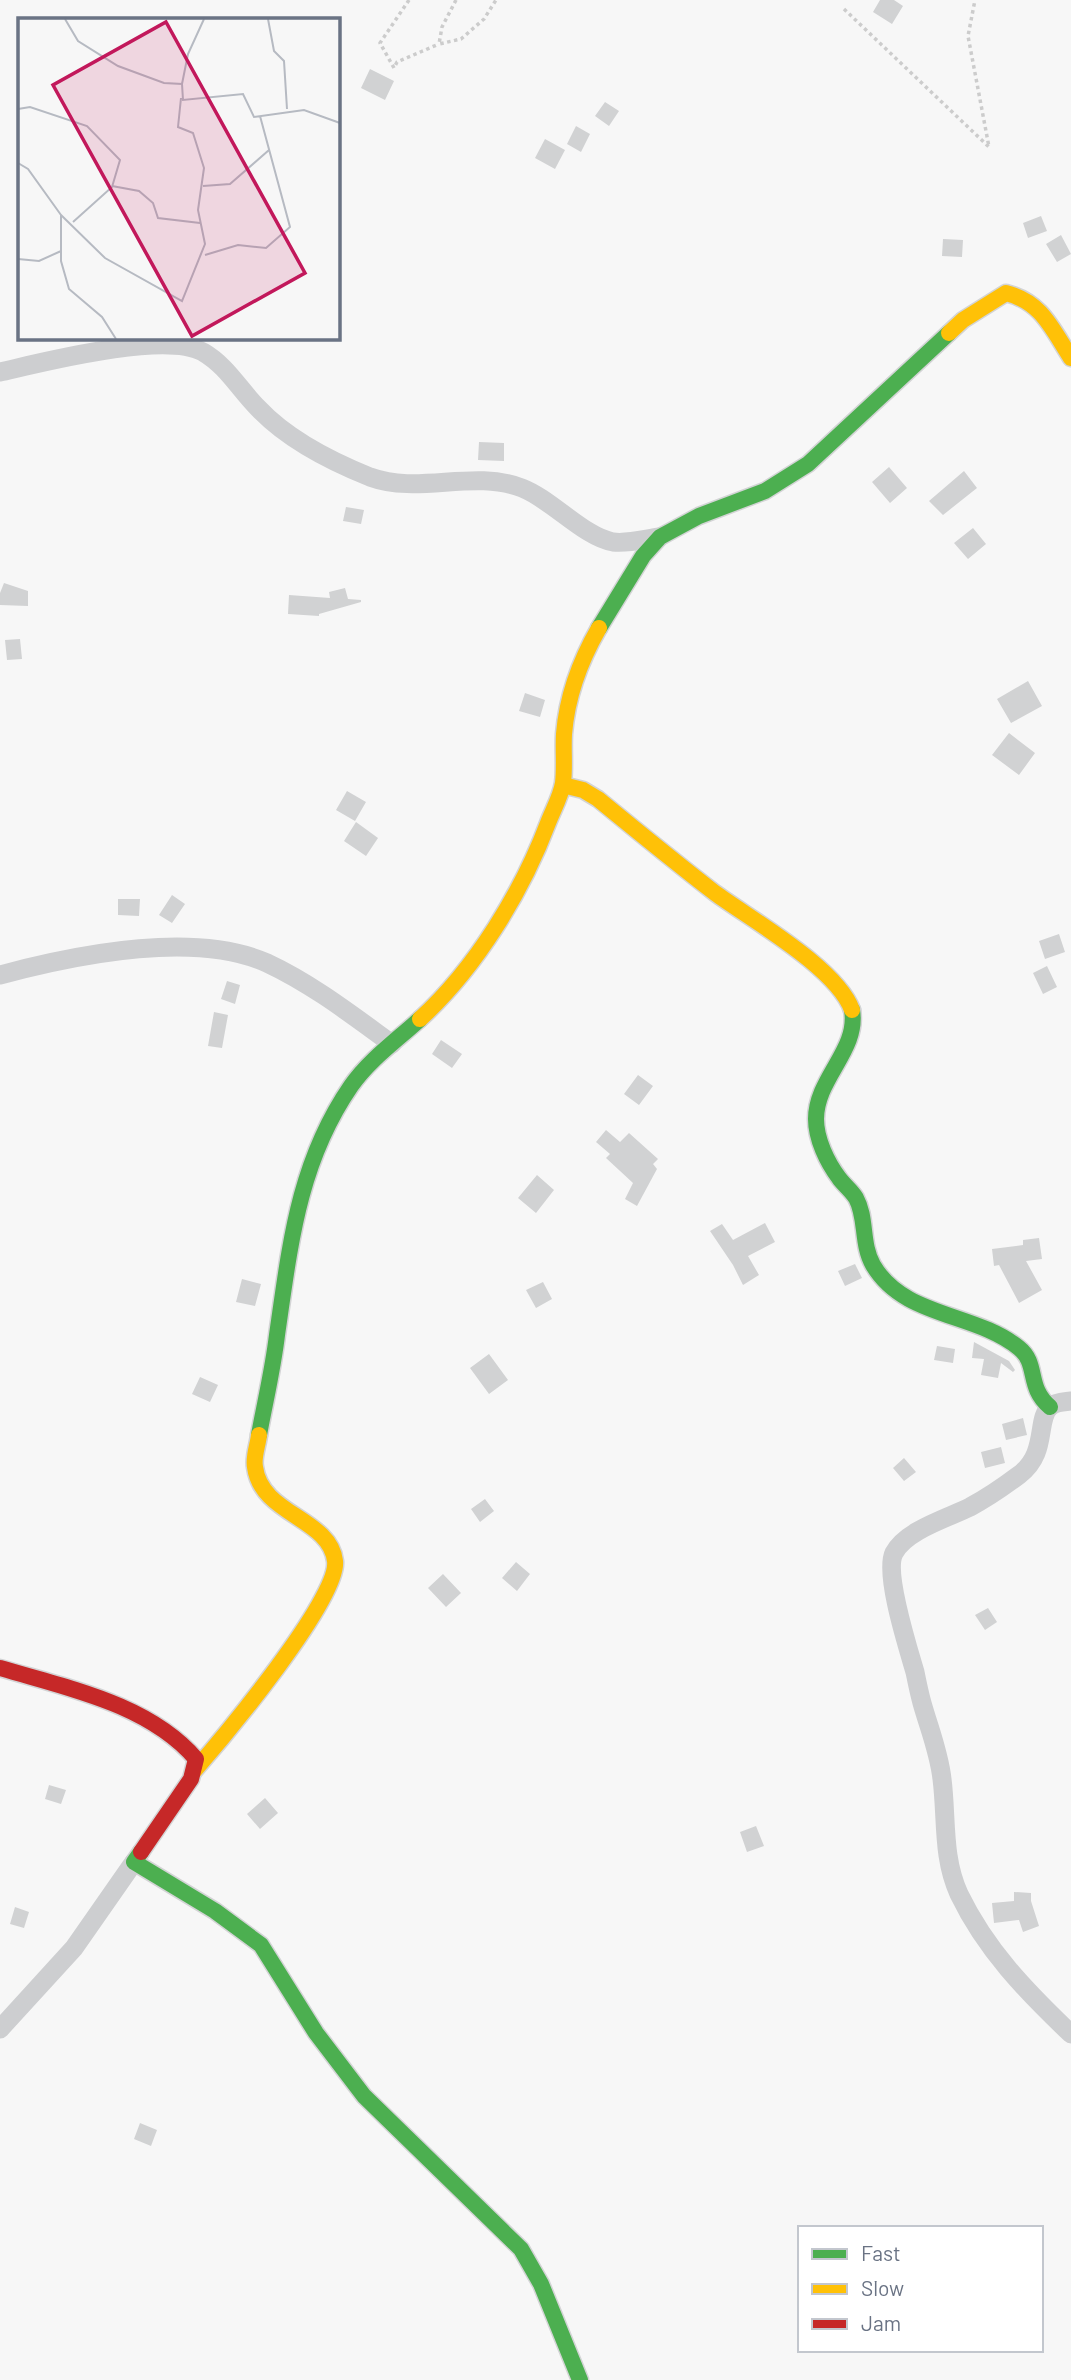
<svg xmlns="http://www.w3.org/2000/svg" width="1071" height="2380" viewBox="0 0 1071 2380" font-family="Barlow,sans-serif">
<rect width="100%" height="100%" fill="#f7f7f7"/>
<path fill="#d1d2d3" d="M880,0H894L903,6L892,24L873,12Z
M370,69L394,81L385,100L361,88Z
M605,102L619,111L609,126L595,116Z
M576,126L590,134L581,152L567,144Z
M545,139L565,150L555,169L535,158Z
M1041,216L1047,231L1028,238L1023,223Z
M1061,235L1071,254L1057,262L1046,244Z
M943,239L963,240L962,257L942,256Z
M479,442L504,443V461L478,460Z
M889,467L907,488L890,503L872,482Z
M964,471L977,488L943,515L929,501Z
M346,507L364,510L361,524L343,521Z
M973,528L986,544L968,559L954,543Z
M4,583L28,591V606L0,605V593Z
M345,588L348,599L361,600V602L319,614V616L288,614L289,595L330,598L329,592Z
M20,639L22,659L7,660L5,640Z
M1028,681L1042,706L1011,723L997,699Z
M525,693L545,700L540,717L519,711Z
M1009,733L1035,753L1019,775L992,755Z
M347,791L366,802L355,821L336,810Z
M356,822L378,838L366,856L344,841Z
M172,895L185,904L172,923L159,915Z
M118,899H140L139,916L118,915Z
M1059,934L1065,952L1045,959L1039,941Z
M1047,966L1057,987L1043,994L1033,973Z
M227,981L240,985L235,1004L221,999Z
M214,1012L228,1015L222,1048L208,1046Z
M441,1040L462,1054L452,1068L432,1054Z
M638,1075L653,1086L639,1105L624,1094Z
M606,1130L620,1142L629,1133L658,1159L653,1164L657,1169L637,1206L625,1199L633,1183L606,1158L610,1154L596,1142Z
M537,1175L554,1190L536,1213L518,1198Z
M765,1223L775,1242L748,1256L759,1275L743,1285L733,1265L710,1231L722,1224L733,1240Z
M1039,1238L1042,1259L1026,1261L1042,1290L1019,1303L999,1265L994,1266L992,1249L1023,1245V1240Z
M855,1264L862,1278L845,1286L838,1271Z
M242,1279L261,1284L255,1306L236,1302Z
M543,1282L552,1299L536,1308L526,1290Z
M974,1342L1009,1361L1015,1370L1013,1372L1001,1363L998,1378L981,1375L984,1359L972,1358Z
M937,1346L955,1349L953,1363L934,1360Z
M489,1354L508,1380L489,1394L470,1368Z
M200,1377L218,1385L210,1402L192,1394Z
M1023,1418L1027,1435L1006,1440L1002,1424Z
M1001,1447L1005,1463L985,1468L981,1452Z
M904,1458L916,1472L904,1481L893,1468Z
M485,1499L494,1511L480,1522L471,1509Z
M516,1562L530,1574L517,1591L502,1578Z
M443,1574L461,1593L446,1607L428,1588Z
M988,1608L997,1622L985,1630L975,1615Z
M49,1785L66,1790L61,1804L45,1799Z
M265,1798L278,1813L260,1829L247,1814Z
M756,1826L764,1846L747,1852L740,1832Z
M1014,1892L1031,1893V1901L1039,1926L1023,1932L1019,1920L994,1923L992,1903L1014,1901Z
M15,1907L29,1912L24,1928L10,1924Z
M140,2123L157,2130L151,2146L134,2139Z"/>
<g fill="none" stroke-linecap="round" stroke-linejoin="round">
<g stroke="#d3d4d5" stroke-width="19">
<path id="fast" d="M599,628L643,556L660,537L699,516L765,491L808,464L949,333
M852,1010C859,1050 816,1078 816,1119C816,1139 827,1162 839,1178C844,1185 851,1190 856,1198C867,1218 861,1244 873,1265C904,1318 975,1312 1019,1348C1039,1364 1026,1387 1050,1407
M259,1435C265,1402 273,1369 277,1335C290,1246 298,1163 351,1086C369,1060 397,1040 420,1019
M141,1852L134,1862L215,1911L261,1945L316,2033L364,2096L521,2249L541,2284L580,2380"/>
</g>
<g stroke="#d3d4d5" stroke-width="19">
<path id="slow" d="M949,333L963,320L1006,293C1042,302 1052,329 1071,358
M563,785L583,790L598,799C637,831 675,862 715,893C752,920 837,968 852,1010
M420,1019C476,968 522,892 548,823C553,810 561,796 563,783C565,767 563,750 564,734C567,697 580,661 599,628
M194,1771C222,1739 340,1598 335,1561C330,1518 261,1515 255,1467C253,1457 258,1445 259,1435"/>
</g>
<g stroke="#d3d4d5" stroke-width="19">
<path id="jam" d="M0,1668C67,1688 149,1704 196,1759L191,1779L141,1852"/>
</g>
<path stroke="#ccc" stroke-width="3.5" stroke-dasharray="3.5 3.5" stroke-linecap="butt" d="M409,0L380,43L394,68L397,62L439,44
M456,0L442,27L439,44L461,39L484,19L496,0
M844,9L989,147L968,36L975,0"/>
<path stroke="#cdced0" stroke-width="19" d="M0,372C44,362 164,331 203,352C227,366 239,389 258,408C288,440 330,461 370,477C419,495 473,469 522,488C551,499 584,537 613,542C628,544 645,539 660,537
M0,975C75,955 193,930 267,963C312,984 352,1015 392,1044
M1071,1401C1064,1402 1056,1402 1051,1406C1035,1418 1049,1453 1019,1475C1003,1487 987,1498 970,1507C948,1518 906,1530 894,1553C884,1573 908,1648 915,1672C917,1682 919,1692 922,1703C929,1728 939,1752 942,1779C947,1818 942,1857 959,1894C986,1950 1026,1991 1071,2034
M0,2029L74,1948L134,1862"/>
<use href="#fast" stroke="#4caf50" stroke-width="16"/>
<use href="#slow" stroke="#ffc107" stroke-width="16"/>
<use href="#jam" stroke="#c62828" stroke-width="16"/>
</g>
<g transform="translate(18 18)">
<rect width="322" height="322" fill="#f7f7f7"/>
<path fill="none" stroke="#b6bac2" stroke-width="2" d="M47,1L60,23L100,48L146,65L164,66L165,82L225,76L236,99L286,92L322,105M250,1L256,33L266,43L269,91M164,66L170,36L186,1M0,91L12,89L69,108L102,142L94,169L55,204M0,145L10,151L43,197V243L51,271L84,299L98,321M94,168L121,173L135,185L140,200L182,205M185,168L212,166L251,132M43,197L87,240L164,283L187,226L180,192L186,150L175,115L160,109L163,80M187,237L220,227L248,230L272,209L242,98M0,241L21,243L43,233"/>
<path fill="#c2185b" fill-opacity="0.15" stroke="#c2185b" stroke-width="3.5" d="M148,4L287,255L174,318L35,67Z"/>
<rect width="322" height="322" fill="none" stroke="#6a7384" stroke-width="3.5"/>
</g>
<rect x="798" y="2226" width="245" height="126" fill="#ffffff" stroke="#c3c7ce" stroke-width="2"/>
<rect x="812" y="2249" width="35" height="10" fill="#4caf50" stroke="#c3c7ce" stroke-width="2"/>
<text x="861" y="2261" font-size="21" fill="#6a7384">Fast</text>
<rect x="812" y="2284" width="35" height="10" fill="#ffc107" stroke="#c3c7ce" stroke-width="2"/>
<text x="861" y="2296" font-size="21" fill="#6a7384">Slow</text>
<rect x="812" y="2319" width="35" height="10" fill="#c62828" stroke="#c3c7ce" stroke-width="2"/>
<text x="861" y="2331" font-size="21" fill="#6a7384">Jam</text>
</svg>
